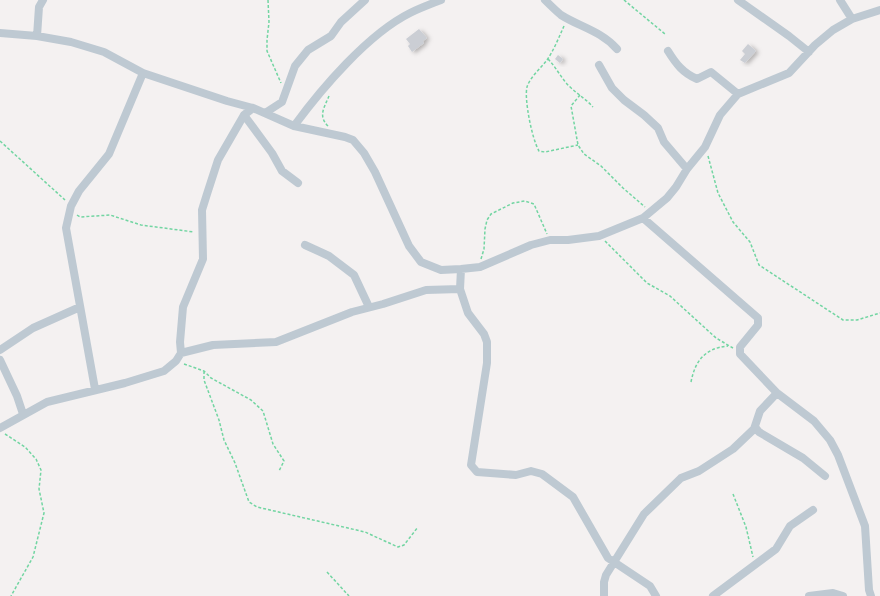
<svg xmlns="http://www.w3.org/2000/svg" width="880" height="596" viewBox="0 0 880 596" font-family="Cabin,sans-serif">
<defs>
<filter id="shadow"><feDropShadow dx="3" dy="1.5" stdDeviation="2" flood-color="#0004"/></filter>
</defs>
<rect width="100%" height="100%" fill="#f4f1f1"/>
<path fill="#cbced4" filter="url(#shadow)" d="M419,29L427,38L423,41L424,43L412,52L408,46L410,44L406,39Z
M748,44L756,51L745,63L740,60L745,54L742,51Z
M558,55L563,59L560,63L555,59Z"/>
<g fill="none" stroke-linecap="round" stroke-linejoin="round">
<path stroke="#72d5a2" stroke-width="1.5" stroke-dasharray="3 2" stroke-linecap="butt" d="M268,0L269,22L267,40V51L281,83
M624,0L665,34
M564,26C559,37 554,50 547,60C541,68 530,77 527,87C524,99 532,139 539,151L545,152L578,145
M548,59C556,67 561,78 569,86C577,94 586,99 593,107
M580,95L571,106L578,145L584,154L601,166L623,188L645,207
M328,126C318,116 324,108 329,96
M0,141L65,200
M708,156L718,193L733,222L750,242L759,265L843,320H857L880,313
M77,215L80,217L110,215L141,225L194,232
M605,241L647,283L670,296L716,338L733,348
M481,259L484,249L485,229L487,220L491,214L513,203L525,201L534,204L547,234
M184,364L204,371L211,378L251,400L263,411L273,444L284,461L279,471
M204,371V380L219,420L224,440L235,463L249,502L257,507L365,532L398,547L404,545L418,527
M691,382C695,361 705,348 728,346
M5,434L25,447L36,459L41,470L39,489L44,513L33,557L11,596
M733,494L746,527L753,557
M327,572L349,596"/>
<path stroke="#bec9d2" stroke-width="8" d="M545,0C550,5 555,10 561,15C580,27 601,31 617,49
M738,0L789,36L809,52
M840,0L852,19
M0,33L37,36L71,42L104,52L143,73L227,101L253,108L294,126L345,137L353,140L364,153L375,172L409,246L421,262L441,270L461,269L480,267L531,245L550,240H568L599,236L643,218L667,198L676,187L687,169L705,147L720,115L738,94L789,73L815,45L833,30L852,19L880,10
M37,36L39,7L43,0
M668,51C676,64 683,73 697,79L711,72L738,94
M599,65L612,88L624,100L644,115L658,128L664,142L687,169
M265,113L282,102L295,66L308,50L331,36L341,22L365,0
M244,115L272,153L282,171L298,183
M294,126C322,88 368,34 410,13C420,8 431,4 441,0
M643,218L758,318V325L740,347V354L777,393L814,421L830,440L838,455L865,526L869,590L871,596
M305,245L329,256L354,275L369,307
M461,269L460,289L468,313L484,334L487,342V363L471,465L477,472L516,475L531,471L542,474L573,497L608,558L650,586L656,596
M0,350L33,328L80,307
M181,353L213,345L276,342L352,312L383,304L426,290L460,289
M0,360L17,396L23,414
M95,389L66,228L71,206L79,191L109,154L143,73
M755,427L759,432L803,458L825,476
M0,428L47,402L125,383L164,371L176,361L181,353L180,342L183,307L203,259L202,210L207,194L218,160L244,115L253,108
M604,596V582L606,575L644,514L681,478L699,471L733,449L754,429L760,411L777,393
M713,596L776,549L790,526L813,510
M809,596L833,593L843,596"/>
</g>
</svg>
